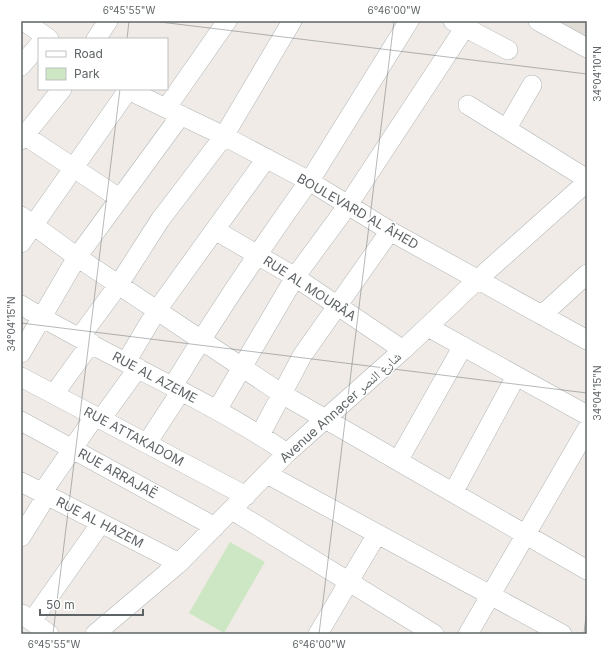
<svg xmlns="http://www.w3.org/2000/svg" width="608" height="655" viewBox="0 0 608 655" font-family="Inter,'Noto Naskh Arabic',sans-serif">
<rect width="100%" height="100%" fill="#f0ebe6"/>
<path fill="#e2dcd7" d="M558,21H587V38Z"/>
<path fill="#cde6c4" d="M230,542L265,562L224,633L189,613Z"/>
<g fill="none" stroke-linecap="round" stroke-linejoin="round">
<g stroke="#b1b6b8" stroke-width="20">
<path id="minor" d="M24,21L49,39
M453,21L508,50
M538,21L587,48
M96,39L108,21
M21,66L39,45
M126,89L224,136L309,181L390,231L587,340
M468,105L587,179
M167,107L227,21
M507,128L532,85
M24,135L119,198
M21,140L62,89
M309,182L409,21
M21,216L77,257L282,394L587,570
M215,230L295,277L403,350
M21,243L128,90
M21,305C108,358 203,396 287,453
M542,315L587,274
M428,327L587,415
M80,337L119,284L160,220L224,136L292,21
M21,353L77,257L181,115
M126,362L157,310L266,159
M21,377L246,496
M173,386C215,316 261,248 309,181
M54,394L91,343
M217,410L295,277L348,205L469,21
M101,419L138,368
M21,421L215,527
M260,435L302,356L390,231
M147,443L181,391
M398,461L463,346
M267,474L562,634
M21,482L179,563
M42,493L95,416
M453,493L516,376
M232,510L434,634
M21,537L47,495
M22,614L49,634
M32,621L101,523
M95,634L179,563L287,453L403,350L477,280L587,182
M318,634L377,534
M468,634L587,429"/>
</g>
<use href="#minor" stroke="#fff" stroke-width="19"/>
</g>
<path fill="none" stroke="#5e6466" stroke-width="1" stroke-opacity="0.45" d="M152,21L587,74M127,39L129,21M21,323L587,393M53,634L120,89M319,634L394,21M584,634L587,607"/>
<g text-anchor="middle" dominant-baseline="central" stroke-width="3" stroke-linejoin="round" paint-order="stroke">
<g font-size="13" fill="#5e6466" stroke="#fff">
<text transform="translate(358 211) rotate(30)">BOULEVARD AL ÂHED</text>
<text transform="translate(310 288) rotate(33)">RUE AL MOURÂA</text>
<text transform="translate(155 377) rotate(28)">RUE AL AZEME</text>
<text transform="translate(340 407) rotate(-42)">Avenue Annacer شارع النصر</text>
<text transform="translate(134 436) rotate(28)">RUE ATTAKADOM</text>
<text transform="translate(118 473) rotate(29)">RUE ARRAJAË</text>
<text transform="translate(100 522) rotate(27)">RUE AL HAZEM</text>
</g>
</g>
<rect width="608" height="655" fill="none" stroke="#ffffff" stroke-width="44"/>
<rect x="38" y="38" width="130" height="52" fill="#ffffff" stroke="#bfc1c2"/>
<rect x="46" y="51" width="20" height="6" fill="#ffffff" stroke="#bfc1c2"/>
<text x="74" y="58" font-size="12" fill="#5e6466">Road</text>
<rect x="46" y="68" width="20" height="12" fill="#cde6c4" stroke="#bfc1c2"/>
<text x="74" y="78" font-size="12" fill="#5e6466">Park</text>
<path d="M40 609v6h103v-6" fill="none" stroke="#5e6466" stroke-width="2"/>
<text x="46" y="609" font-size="12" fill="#5e6466" stroke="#ffffff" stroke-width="3" paint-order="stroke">50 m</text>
<rect x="22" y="22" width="564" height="611" fill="none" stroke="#5e6466" stroke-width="1.5"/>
<g font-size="10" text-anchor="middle" fill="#5e6466">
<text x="129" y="14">6°45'55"W</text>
<text x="394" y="14">6°46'00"W</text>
<text transform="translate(597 74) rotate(-90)" y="4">34°04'10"N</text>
<text transform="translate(11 324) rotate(-90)" y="4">34°04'15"N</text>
<text transform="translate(597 393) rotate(-90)" y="4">34°04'15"N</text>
<text x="54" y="648">6°45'55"W</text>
<text x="319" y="648">6°46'00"W</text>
</g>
</svg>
